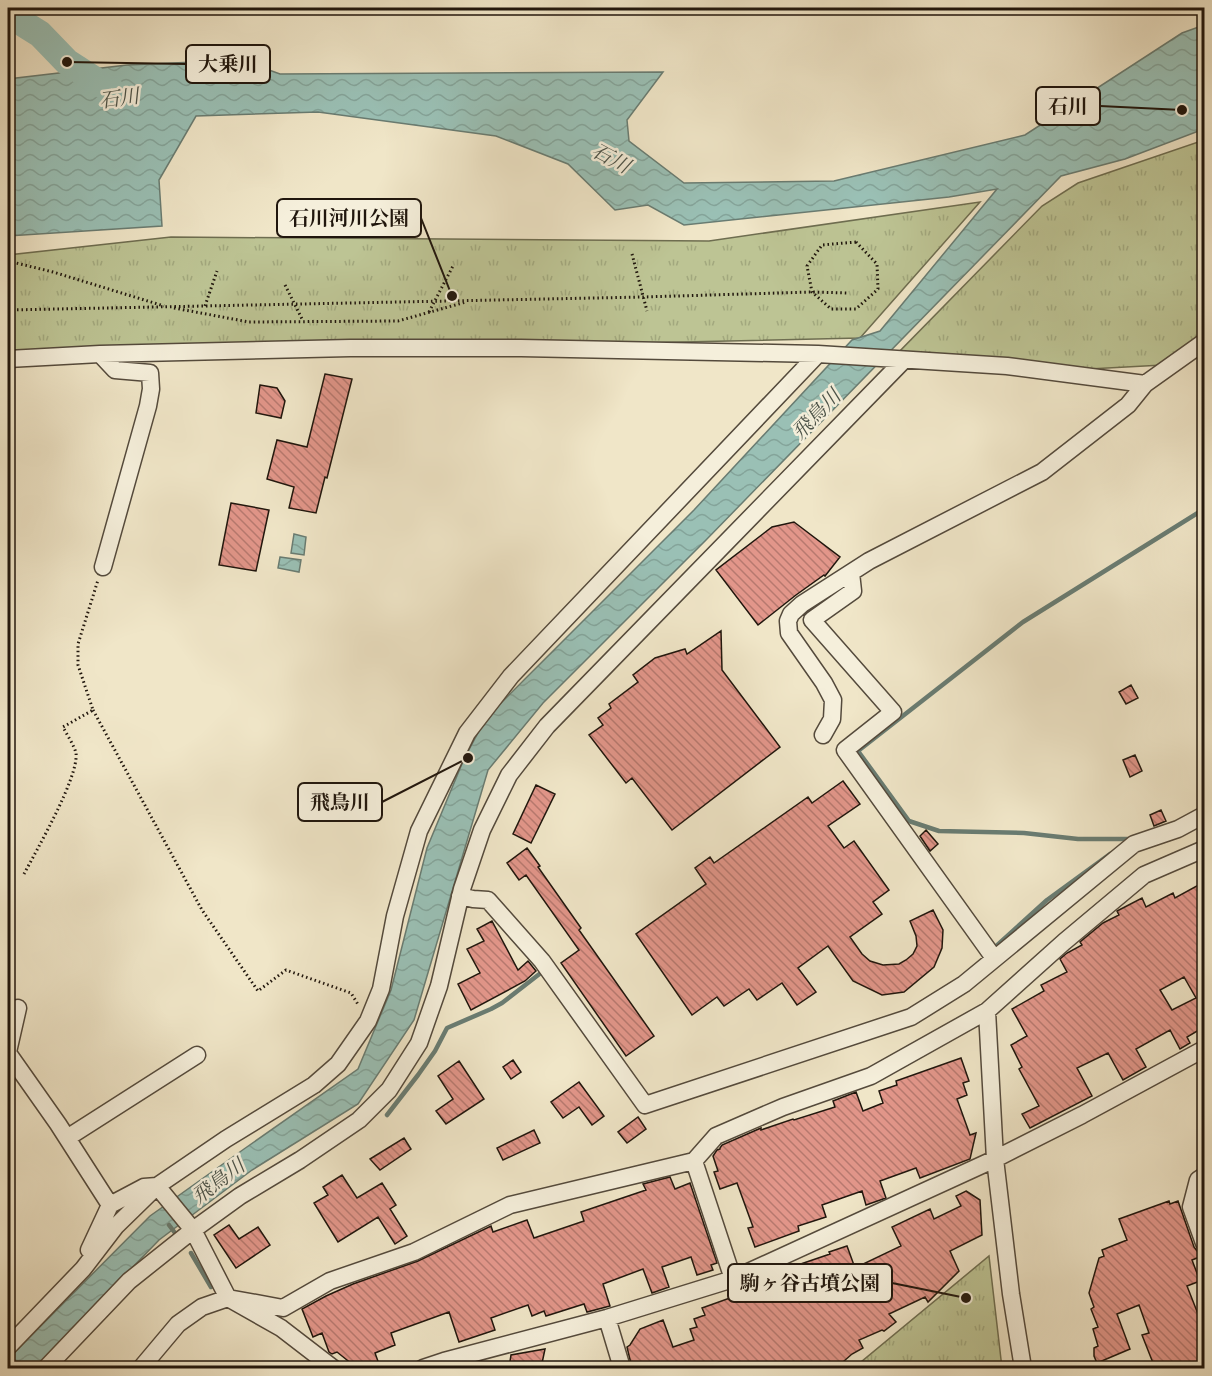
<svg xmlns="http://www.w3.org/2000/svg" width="1212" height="1376" viewBox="0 0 1212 1376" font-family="'IM FELL Great Primer','Noto Serif JP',serif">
<defs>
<pattern id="park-tufts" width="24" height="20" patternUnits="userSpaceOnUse" patternTransform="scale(1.5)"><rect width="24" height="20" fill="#bdc494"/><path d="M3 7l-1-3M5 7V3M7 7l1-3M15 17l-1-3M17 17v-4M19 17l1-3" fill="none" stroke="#a2a87e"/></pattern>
<pattern id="water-waves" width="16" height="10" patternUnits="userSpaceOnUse" patternTransform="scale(1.5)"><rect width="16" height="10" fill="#9ac0b5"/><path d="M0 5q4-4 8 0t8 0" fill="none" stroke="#84a49a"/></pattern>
<pattern id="building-back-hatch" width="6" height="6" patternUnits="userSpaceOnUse" patternTransform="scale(1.5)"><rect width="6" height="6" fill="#e2968a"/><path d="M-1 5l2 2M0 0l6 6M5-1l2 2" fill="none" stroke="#b7796f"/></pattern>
</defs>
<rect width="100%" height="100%" fill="#f0e6c8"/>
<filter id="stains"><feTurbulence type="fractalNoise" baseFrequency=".00333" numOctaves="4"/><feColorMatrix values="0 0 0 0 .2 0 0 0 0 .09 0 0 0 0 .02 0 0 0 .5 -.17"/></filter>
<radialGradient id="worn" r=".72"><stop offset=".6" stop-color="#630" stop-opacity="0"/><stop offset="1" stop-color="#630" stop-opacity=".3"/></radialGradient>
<path fill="url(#park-tufts)" stroke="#6e6d50" stroke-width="1.5" d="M1204,140V335L1163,365L1089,369L897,354L1042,206L1078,183Z
M980,202L860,338L8,357V255L171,237L709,241Z
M989,1256L1002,1368H852L856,1366Z"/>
<path fill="url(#water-waves)" stroke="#697c72" stroke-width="1.5" d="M1204,25V129L1125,159L1061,176L706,540L543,703L488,770L414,1020L358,1104L252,1170L159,1240L35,1368H8V1359L150,1216L244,1149L358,1069L391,990L427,848L464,759L486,718L694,510L852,340L880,331L997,189L949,197L684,225L648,205L615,210L568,164L496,136L318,112L196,116L159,180L162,226L8,236V79L127,65L241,60L280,74L663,72L627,120L629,141L684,183L834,181L1025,135L1182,33Z
M294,534L306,537L304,555L291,553Z
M280,557L301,560L299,572L278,568Z"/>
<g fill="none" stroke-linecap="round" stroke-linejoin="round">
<path stroke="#697c72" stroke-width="4.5" d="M1129,839H1078L1024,833L939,831L909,821L858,751L1023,622L1204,509
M993,949L1047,900L1110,854
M387,1115L418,1075L435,1051L447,1028L491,1009L502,1003L542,972
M169,1225L175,1233
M191,1253L211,1287"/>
<path stroke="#9ac0b5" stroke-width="27" d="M8,14L40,34L67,62L112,91"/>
</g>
<path fill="url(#building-back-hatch)" stroke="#20160d" stroke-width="1.5" fill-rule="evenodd" d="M325,374L352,379L327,478L325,477L316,513L289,508L294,487L267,479L277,440L307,447Z
M260,385L277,388L285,401L281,418L256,413Z
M231,503L269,510L256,571L219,565Z
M794,522L840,557L825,576L824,575L796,595L758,625L716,570L772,527Z
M721,631L722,670L780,747L672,830L632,778L626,783L589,735L603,725L598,718L611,708L609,704L638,682L633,675L655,658L685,649L687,654Z
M1131,685L1138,698L1126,704L1119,692Z
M1135,755L1142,771L1130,777L1123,760Z
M843,781L860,804L828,826L844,848L854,841L889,890L873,902L882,914L850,937L862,954L870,961L883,965L899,964L906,960L913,954L917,946L916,936L910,921L933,910L943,930L942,948L934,967L904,992L882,995L853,981L828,946L798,968L816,992L797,1005L782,983L757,1000L749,989L724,1006L717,997L692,1015L636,934L706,884L695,868L710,857L714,863L808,797L812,803Z
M536,785L555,794L531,843L513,834Z
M1161,810L1166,821L1154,826L1150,815Z
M926,830L938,844L930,851L920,836Z
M527,848L540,866L538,867L581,928L579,930L654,1036L626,1056L561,963L579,950L526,875L519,880L507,863Z
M1204,882V1027L1187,1037L1190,1043L1180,1049L1170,1030L1136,1049L1146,1067L1123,1080L1108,1053L1077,1068L1092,1096L1030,1128L1022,1114L1039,1106L1019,1069L1022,1067L1011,1045L1027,1036L1012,1009L1044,991L1041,985L1067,972L1060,959L1067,953L1082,945L1080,942L1103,923L1119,915L1117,911L1119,910L1142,898L1146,907L1173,893L1175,898ZM1184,977L1196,998L1172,1010L1160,990Z
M492,921L518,970L528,961L536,971L525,981L471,1010L458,984L480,973L467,949L484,941L477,929Z
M961,1058L969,1081L963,1083L967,1095L957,1099L970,1135L976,1133L970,1159L920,1178L916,1168L880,1181L886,1198L866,1205L862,1191L822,1205L826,1217L798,1226L799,1231L755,1247L748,1228L753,1227L737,1183L720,1189L714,1172L718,1171L713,1156L717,1150L720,1149V1148L722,1145L761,1128V1130L793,1119L794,1120L835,1107L833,1101L856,1092L863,1111L883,1103L879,1091L897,1085L896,1081Z
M513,1060L521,1072L511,1079L503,1067Z
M459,1061L484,1099L446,1124L436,1111L453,1099L438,1076Z
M579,1082L604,1116L592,1125L579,1107L563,1118L551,1102Z
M638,1117L646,1129L627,1143L618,1132Z
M534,1130L540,1143L503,1160L497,1148Z
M404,1138L411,1149L380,1170L370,1159Z
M342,1175L357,1198L382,1183L396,1205L390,1209L407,1236L395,1244L378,1217L338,1242L314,1203L328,1195L323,1187Z
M670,1177L675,1189L690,1183L717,1263L711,1265L713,1270L697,1275L691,1257L662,1267L669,1287L652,1293L643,1269L603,1284L610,1306L587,1312L584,1304L546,1316L544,1311L532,1316L528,1305L491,1318L495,1330L459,1342L449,1312L391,1333L395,1345L375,1353L379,1364L368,1368H357L337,1352L332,1354L329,1352L322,1333L313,1337L302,1309L326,1296L353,1284L418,1261L491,1226L493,1232L527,1220L534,1238L584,1221L581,1212L646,1190L643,1184Z
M966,1191L980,1200L982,1235L950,1251L959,1271L928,1302L925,1297L889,1314L896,1322L884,1331L882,1330L859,1340L863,1348L852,1354L836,1368H632L627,1347L630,1345L640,1329L663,1320L673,1347L694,1340L690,1329L697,1327L694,1319L705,1315L702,1308L744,1293V1287L757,1282L761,1291L790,1281L786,1269L830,1254L829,1252L847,1246L855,1268L901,1246L892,1227L930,1209L934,1219L961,1206L956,1196Z
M1169,1201L1170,1204L1178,1201L1194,1247L1197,1251L1201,1253L1202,1256L1192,1260L1200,1281L1187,1286L1198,1314L1204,1311V1368H1155L1142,1335L1149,1333L1139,1305L1117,1314L1130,1349L1097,1363L1094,1356V1348L1098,1346L1093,1329L1098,1327L1091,1309L1094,1307L1089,1293L1099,1258L1104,1256L1102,1250L1127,1240L1119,1219Z
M229,1225L239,1239L258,1227L270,1245L236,1268L214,1235Z
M545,1349L541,1368H509L511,1355Z"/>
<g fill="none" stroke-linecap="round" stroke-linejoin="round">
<g stroke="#544a3c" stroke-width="19">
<path id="minor" d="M100,354L115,370L150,373L151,389L148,406L103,567
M8,359L100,354L350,348H521L818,354L1007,366L1145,384
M851,573L853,591L812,620L893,712L845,750L994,958
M823,735L832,719L833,700L824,683L789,633L788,621L791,614L802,604L869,561L1042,472L1128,405L1145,384L1204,342
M460,896L473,899L488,900L542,961L645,1105L911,1017L964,984L1134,844L1178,829L1204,815
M987,1011L995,1159L1011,1294L1023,1368
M8,1052L18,1008
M8,1053L58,1124L110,1205
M67,1138L197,1055
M694,1161L733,1279
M1204,1176L1198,1180L1191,1207L1204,1243
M89,1250L110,1205L144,1187L157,1186L193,1230L228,1298L281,1328L333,1368
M607,1318L622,1368
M8,1347L83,1269L116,1226L157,1186L226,1139L314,1085L338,1064L368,1021L381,989L395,916L419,831L467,733L511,676L818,354
M46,1368L129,1281L193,1230L240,1196L300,1160L359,1120L389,1090L419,1043L439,986L462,889L482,830L509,775L547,726L904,360
M141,1368L178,1324L202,1307L228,1298L283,1308L330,1281L414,1252L510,1205L694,1161L716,1136L783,1107L871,1076L987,1011L1064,942L1144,875L1204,849
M423,1368L444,1361L607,1318L733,1279L995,1159L1082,1115L1204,1049"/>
</g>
<path stroke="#20160d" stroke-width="3" stroke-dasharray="1.5 3" stroke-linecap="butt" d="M856,242L877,264L878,289L856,309H831L812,292L807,266L822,245Z
M632,254L647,311
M8,261L53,272L164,306
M285,285L303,321
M205,306L217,271
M174,308L249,322L398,321L466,302
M8,310L643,297L812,292L849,293
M429,312L453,266
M93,710L202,910L258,991L286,970L351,993L359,1006
M24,874C36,851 79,777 76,753C74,745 67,735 63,727L93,710L78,665V644L98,580"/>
<use href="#minor" stroke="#f5efdb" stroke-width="16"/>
</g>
<g text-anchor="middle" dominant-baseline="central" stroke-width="5" stroke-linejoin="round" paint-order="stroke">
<g font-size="20" font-style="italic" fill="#4b5248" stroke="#f5efdb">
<text transform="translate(119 98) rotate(-8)">石川</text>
<text transform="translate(611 158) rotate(28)">石川</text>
<text transform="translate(816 414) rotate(-46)">飛鳥川</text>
<text transform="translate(218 1181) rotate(-37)">飛鳥川</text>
</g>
</g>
<path fill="none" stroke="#20160d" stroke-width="2" d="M67 62L186 64M1182 110L1100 106M452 296L421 218M468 758L382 802M966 1298L892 1283"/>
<g fill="#20160d" stroke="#f5efdb" stroke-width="2">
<circle cx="67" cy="62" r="6"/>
<circle cx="1182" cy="110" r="6"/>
<circle cx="452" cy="296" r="6"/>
<circle cx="468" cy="758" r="6"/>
<circle cx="966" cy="1298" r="6"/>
</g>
<g fill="#f5efdb" stroke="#20160d" stroke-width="2">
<rect x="186" y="45" width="84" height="38" rx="6"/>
<rect x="1036" y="87" width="64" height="38" rx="6"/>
<rect x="277" y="199" width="144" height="38" rx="6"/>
<rect x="298" y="783" width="84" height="38" rx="6"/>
<rect x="728" y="1264" width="164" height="38" rx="6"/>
</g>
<g font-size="20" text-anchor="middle" font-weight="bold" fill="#20160d">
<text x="228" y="71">大乗川</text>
<text x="1068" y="113">石川</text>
<text x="349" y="225">石川河川公園</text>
<text x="340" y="809">飛鳥川</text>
<text x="810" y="1290">駒ヶ谷古墳公園</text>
</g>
<rect width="1212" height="1376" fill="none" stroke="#f0e6c8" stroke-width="30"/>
<rect x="9" y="9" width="1194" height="1358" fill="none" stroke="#20160d" stroke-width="3"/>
<rect x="15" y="15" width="1182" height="1346" fill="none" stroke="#20160d" stroke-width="1.5"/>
<rect width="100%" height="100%" filter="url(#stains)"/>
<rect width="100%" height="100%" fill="url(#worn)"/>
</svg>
